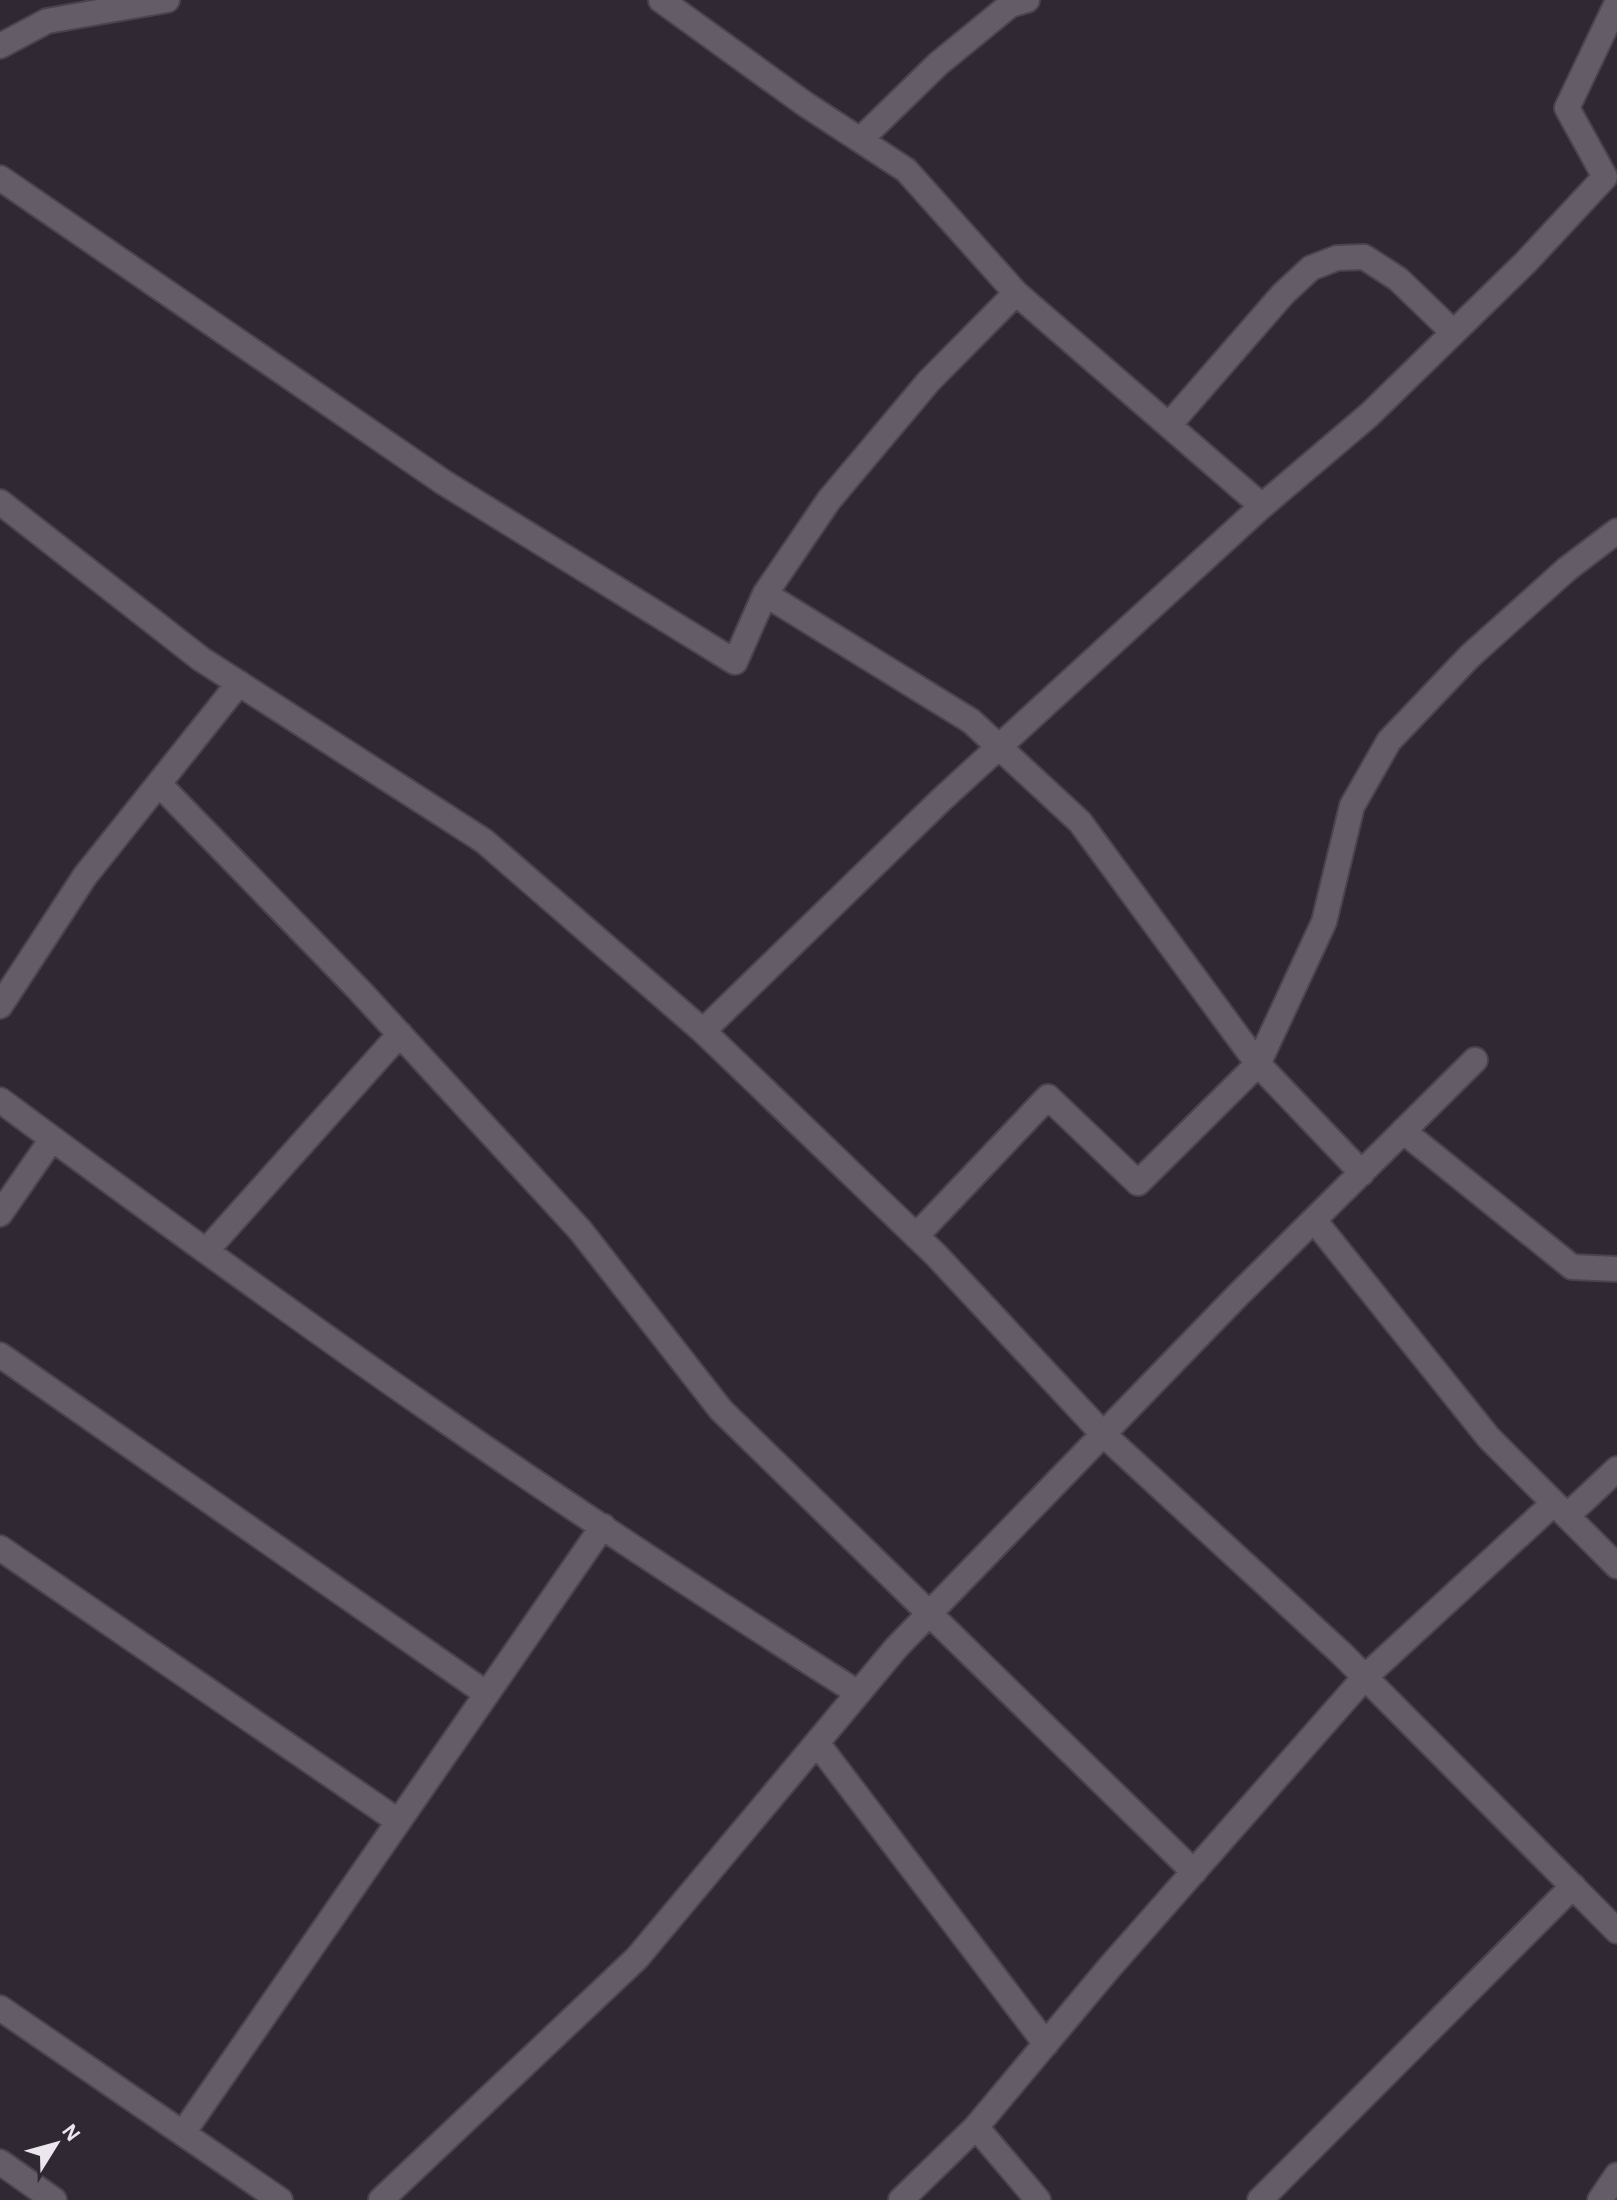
<svg xmlns="http://www.w3.org/2000/svg" width="1617" height="2200" viewBox="0 0 1617 2200" font-family="'Alegreya Sans',sans-serif">
<rect width="100%" height="100%" fill="#302832"/>
<g fill="none" stroke-linecap="round" stroke-linejoin="round">
<g stroke="#4b444d" stroke-width="28">
<path id="minor" d="M661,0L805,104L906,170L1016,293L1262,506
M0,46L47,21L167,0
M860,140L938,64L1010,5L1027,0
M0,178L443,482L735,662L765,594L971,721L1080,822L1258,1064L1362,1173
M1169,425L1283,294L1311,268L1337,258L1364,257L1398,279L1453,332
M0,502L201,659L484,841L703,1031L936,1255L1103,1434L1342,1654L1617,1931
M765,594L829,500L929,381L1016,293
M159,784L360,991L580,1230L721,1410L1194,1872
M0,1006L85,876L239,683
M703,1031L941,800L1262,506L1369,415L1526,262L1605,177L1567,108L1617,3
M0,1100C143,1206 287,1311 433,1412C572,1509 715,1602 858,1693
M1403,1131L1572,1267L1617,1269
M0,1214L52,1139
M1314,1220L1489,1438L1617,1566
M916,1236L1048,1097L1138,1183L1258,1064L1324,922L1352,806L1389,741L1470,656L1567,569L1617,531
M206,1251L400,1034
M0,1355L487,1694
M1567,1516L1617,1469
M0,1548L398,1821
M817,1743L1046,2044
M0,2008L280,2200
M183,2133L603,1526
M0,2162L54,2200
M381,2200L637,1958L896,1648L1237,1296L1475,1060
M901,2200L976,2127
M1038,2200L976,2127L1109,1968L1365,1677L1554,1503
M1260,2200L1573,1886
M1600,2200L1617,2175"/>
</g>
<use href="#minor" stroke="#645c67" stroke-width="24"/>
</g>
<g transform="translate(56 2144) rotate(53)" stroke="#302832" stroke-width="6" paint-order="stroke">
<path d="M0-6L14 30L0 20L-14 30Z" fill="#ece7ee"/>
<text y="-12" font-size="22" font-weight="bold" text-anchor="middle" fill="#ece7ee">N</text>
</g>
</svg>
